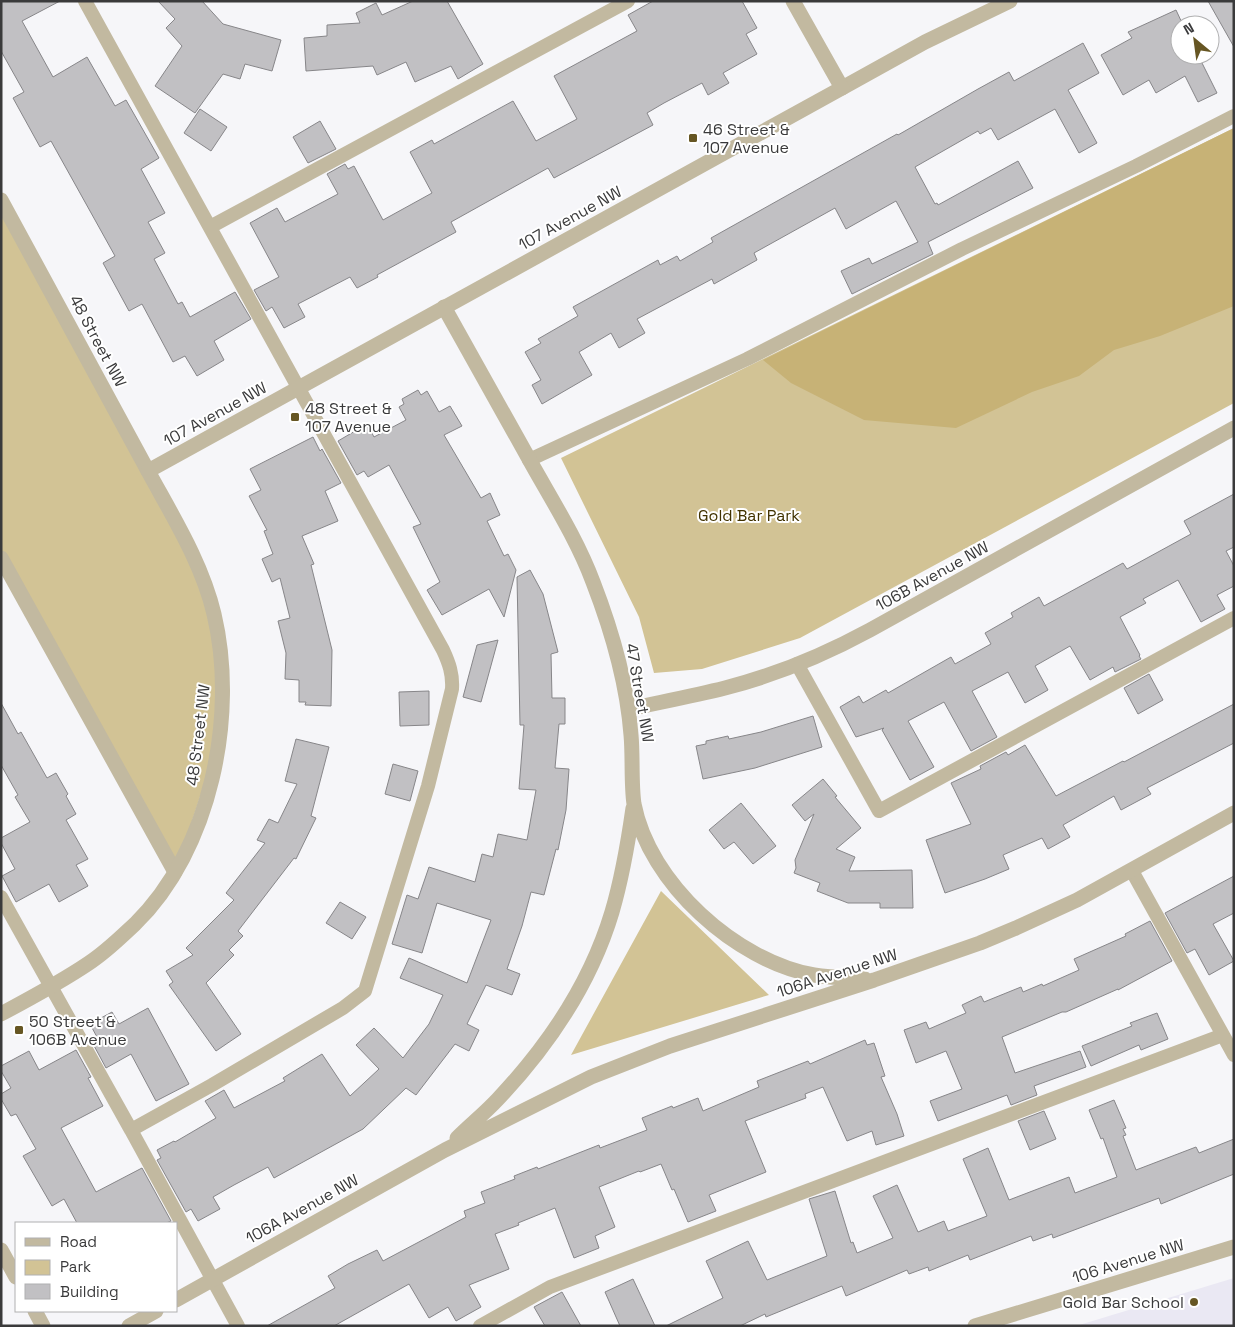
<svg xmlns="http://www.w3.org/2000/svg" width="1235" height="1327" viewBox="0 0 1235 1327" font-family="'Space Grotesk',sans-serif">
<rect width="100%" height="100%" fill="#f6f6f9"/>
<path fill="#eae8f3" d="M1234,1278V1326H1076Z"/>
<path fill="#d2c395" d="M1234,128V403L800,638L702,669L654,673L639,617L561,458Z
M1,200L184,536L214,614L218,743L175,872L1,558Z
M661,891L769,995L571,1055Z"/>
<path fill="#c7b276" d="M1234,128V306L1160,336L1114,350L1079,376L1032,392L956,428L864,420L791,383L763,360Z"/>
<path fill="#c1c0c3" stroke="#878689" d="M1,1H60L22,21L53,77L87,57L115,106L126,100L159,158L141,169L165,213L148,222L165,253L154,259L178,304L182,302L190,317L235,292L251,319L214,341L224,360L197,376L185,356L173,362L142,304L129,311L103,263L115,256L95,220L51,141L40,147L13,98L24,92L1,51Z
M158,1H202L223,24L281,40L272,71L245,64L240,79L223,74L195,113L155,86L182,46L166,28L175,19Z
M413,1H447L483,64L458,79L451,66L415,82L406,62L377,75L373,66L306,71L304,38L327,36V25L360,23L356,13L376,3L382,15Z
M653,1H742L757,28L746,34L757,54L723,73L729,83L708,95L702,83L664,103L647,113L653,125L554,178L548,168L451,222L456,232L377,275L378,277L357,288L350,277L298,304L305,317L284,328L272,307L266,311L254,290L279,277L250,223L277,208L285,222L338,194L327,174L345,164L348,169L354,166L383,220L432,193L410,152L432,140L434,144L513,101L536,141L577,119L554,76L637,31L628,15Z
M1208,1H1234V47Z
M1176,10L1183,25H1180V55H1198L1217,93L1198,102L1185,76L1156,93L1149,80L1123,95L1101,55L1132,38L1128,32Z
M1083,43L1099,73L1068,90L1097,143L1079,153L1055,109L998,140L991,128L980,134L978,131L915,167L935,204L937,203L938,205L1018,161L1033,188L928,242L933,254L852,294L841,271L869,258L872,264L918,242L896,201L846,229L835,208L754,253L757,260L714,284L712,279L637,319L645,333L619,348L611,333L579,352L592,375L542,404L532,385L541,380L525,352L541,343L538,339L578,316L573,307L658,260L660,265L677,256L680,261L713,242L711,238L897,134L898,135L978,89L1009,72L1014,81Z
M200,109L227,127L211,151L184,133Z
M320,121L336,149L308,163L293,137Z
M418,390L421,395L427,391L439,412L450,406L462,426L444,435L481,498L490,493L500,515L487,521L504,556L508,554L516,570L504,617L489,589L442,615L427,590L440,582L413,527L421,524L389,465L368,477L364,471L357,475L338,441L367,424L374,437L406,420L399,407L404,404L402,399Z
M313,437L320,451L322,449L341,483L325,491L338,521L302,536L314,564L311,565L332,650L331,706L305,705L306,702H299V680L285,679L286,653L278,621L290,618L280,578L272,582L262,559L273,554L264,531L267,530L249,496L261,490L250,469Z
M1234,494V547L1226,551L1234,566V586L1217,595L1225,609L1201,622L1178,580L1143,599L1146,603L1120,617L1140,655L1139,656L1141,659L1115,672L1113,667L1090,680L1070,646L1035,666L1048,690L1025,703L1008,672L972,691L997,737L971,751L944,702L908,721L934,767L910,780L882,730L884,728L856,737L840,707L859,696L863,703L886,690L888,693L951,657L955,664L991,644L985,633L1013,617L1011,613L1039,597L1044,606L1123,563L1127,569L1191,534L1184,521Z
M530,570L543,594L558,652L551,654L552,698H565V724H559L555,768L569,769L566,810L558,850L556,849L544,895L531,892L522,926L507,969L520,974L512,995L486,985L467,1024L479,1030L469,1051L455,1044L416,1095L406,1088L363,1129L274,1178L268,1167L234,1185L213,1197L220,1209L198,1221L191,1209L186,1212L157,1160L161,1158L157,1150L174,1141L175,1142L216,1118L205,1101L224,1090L234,1108L285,1081L283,1078L322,1054L350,1096L379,1069L356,1045L374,1028L403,1058L429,1024L443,995L400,978L409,958L467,983L491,920L437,903L422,953L392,944L407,895L418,899L429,867L475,882L482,854L493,857L498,834L527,840L536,790L519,789L524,725H520L517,577Z
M498,640L481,702L463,697L477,645Z
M1149,674L1163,700L1138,714L1124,688Z
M429,691V725L400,726L399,692Z
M1,703L18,734L21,732L47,778L56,773L68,794L66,796L76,814L66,820L88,859L76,865L88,886L59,902L49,884L16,902L2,876L15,869L1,843V838L30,822L15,797L18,795L1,765Z
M1234,704V743L1147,788L1151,794L1121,810L1114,796L1063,825L1070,837L1048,849L1042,838L1003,855L1009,869L985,879L945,893L926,840L971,824L951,783L981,769L980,766L1006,752L1008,755L1025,745L1056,796L1123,761L1124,762Z
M813,716L822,747L755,768L703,779L696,746L706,744V741L728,736L729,739L761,732Z
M296,739L329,747L311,816L316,818L296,859L294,858L238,931L243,936L229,950L234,955L206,983L241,1034L216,1051L169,985L173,982L166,971L193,955L186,948L234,900L226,893L265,843L257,840L269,819L278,823L297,784L285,781Z
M393,764L418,771L410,801L385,794Z
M823,779L837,796L835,797L861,828L836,849L855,857L849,871L912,870L913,908H880V903H848L817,891L820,883L794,873L796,868L795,860L814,814L805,821L792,805Z
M741,803L776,846L753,864L734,842L724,849L709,830Z
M1234,876V913L1213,924L1234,961L1209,975L1195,949L1187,953L1165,913Z
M340,902L366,917L352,939L326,923Z
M1150,921L1172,961L1118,990V989L1066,1012H1062L1002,1037L1015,1073L1080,1051L1086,1067L1034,1086L1037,1095L1011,1105L1007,1095L938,1121L930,1101L962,1089L946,1051L916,1063L904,1030L926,1022L929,1029L966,1013L962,1005L981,996L984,1002L1021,987L1023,992L1042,984L1043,986L1079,970L1074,959L1126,936L1125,934Z
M148,1008L189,1084L156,1101L131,1054L106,1068L92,1042L98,1039L90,1024L112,1012L119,1024Z
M1157,1013L1168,1039L1141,1050L1139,1045L1091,1066L1082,1046L1132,1026L1130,1023Z
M865,1040L867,1045L874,1043L885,1076L881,1077L897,1114L904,1136L876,1145L872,1131L847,1141L823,1087L805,1094L806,1098L745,1121L766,1172L709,1195L716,1211L688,1222L674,1189L672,1190L661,1164L640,1172L639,1171L599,1187L615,1227L595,1236L599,1248L574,1258L555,1208L518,1223L519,1225L495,1234L509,1269L469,1285L481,1307L456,1321L448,1307L429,1318L409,1284L334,1326H267L335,1288L328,1276L348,1264L377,1250L383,1261L466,1217L464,1211L485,1203L481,1192L515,1179L514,1176L537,1167L538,1169L599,1145L600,1148L647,1130L642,1118L672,1106L673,1108L698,1098L703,1111L759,1087L757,1081L808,1061L810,1064Z
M76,1050L91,1077L88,1078L103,1106L61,1128L96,1192L142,1168L171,1221L166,1223H77L64,1199L52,1206L23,1156L36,1149L16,1114L11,1116L1,1099V1094L11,1088L1,1071V1066L29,1051L39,1070Z
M1114,1100L1126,1128L1123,1129L1126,1135L1123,1136L1136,1170L1196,1147L1199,1153L1234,1139V1174L1161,1204L1159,1198L1053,1238L1052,1234L1033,1241L1031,1236L970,1260L968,1255L929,1271L928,1267L909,1274L907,1270L846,1296L842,1286L766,1317L765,1314L740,1326H666L723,1298L706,1261L748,1241L767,1280L827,1256L809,1199L835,1191L851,1243L853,1242L857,1253L893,1238L873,1196L897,1185L918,1232L944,1221L948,1231L987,1216L963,1159L988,1148L1009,1200L1069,1177L1075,1193L1117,1177L1103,1138L1101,1139L1089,1110Z
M1044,1111L1056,1139L1030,1150L1018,1121Z
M633,1279L655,1326H620L605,1292Z
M562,1292L581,1326H545L534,1307Z"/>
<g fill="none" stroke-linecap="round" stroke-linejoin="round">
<path stroke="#c2b9a0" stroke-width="14" d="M85,1L443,650C449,663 453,674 452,689L428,786L365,991L343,1008L212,1085L131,1130L238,1326
M210,227L628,1
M529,460L747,359L962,249L1136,166L1234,116
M797,664L879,811L1234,618
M1132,871L1234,1055
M1,897L131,1130
M480,1326L550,1287L1223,1035"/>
<path stroke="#c2b9a0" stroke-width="15" d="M842,88L925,42L1010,1
M1,200L148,471
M444,307C474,361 504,415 534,468C555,505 578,542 593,582C612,631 627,682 631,735C633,756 631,784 634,804C649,883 736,961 814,975C831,978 849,978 865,979
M1,558L175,872
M629,709C661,702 693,696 725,688C776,675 824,655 870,630L1234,428
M457,1138C470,1125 485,1113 498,1099C548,1046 591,982 612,912C622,878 628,843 633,808
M176,1300L445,1150L591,1077L670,1046L874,980L980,943L1016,928L1077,900L1234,813
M129,1326L156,1311"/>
<path stroke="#c2b9a0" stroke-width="15" d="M1,1014C31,998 61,982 89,963C106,952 121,937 135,924C211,850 238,715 214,614C202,563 173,517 148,471L842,88L793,1
M1,1250L16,1277
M35,1311L43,1326
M975,1326L1234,1247"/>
</g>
<g fill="#665623" stroke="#fff" stroke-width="2">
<rect x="688" y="133" width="10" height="10" rx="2.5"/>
<rect x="290" y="412" width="10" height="10" rx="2.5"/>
<rect x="14" y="1025" width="10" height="10" rx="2.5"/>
<circle cx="1194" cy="1302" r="5"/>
</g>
<g text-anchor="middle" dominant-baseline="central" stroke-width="4" stroke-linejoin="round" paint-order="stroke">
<g font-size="16" fill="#3a3a3b" stroke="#fff" text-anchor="start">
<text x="703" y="129">46 Street &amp;<tspan x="703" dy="18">107 Avenue</tspan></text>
<text x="305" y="408">48 Street &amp;<tspan x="305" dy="18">107 Avenue</tspan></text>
<text x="29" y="1021">50 Street &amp;<tspan x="29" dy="18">106B Avenue</tspan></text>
<text x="1184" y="1302" text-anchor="end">Gold Bar School</text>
</g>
<g font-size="16" fill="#3a3a3b" stroke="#fff">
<text transform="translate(570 218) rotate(-29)">107 Avenue NW</text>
<text transform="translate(98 341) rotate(62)">48 Street NW</text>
<text transform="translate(215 414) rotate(-29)">107 Avenue NW</text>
<text transform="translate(932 576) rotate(-29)">106B Avenue NW</text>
<text transform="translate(640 693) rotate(80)">47 Street NW</text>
<text transform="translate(198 735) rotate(-83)">48 Street NW</text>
<text transform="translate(837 973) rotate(-18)">106A Avenue NW</text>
<text transform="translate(302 1209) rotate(-29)">106A Avenue NW</text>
<text transform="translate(1128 1261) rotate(-17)">106 Avenue NW</text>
</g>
<g font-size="16" fill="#413200" stroke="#fff">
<text x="749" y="515">Gold Bar Park</text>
</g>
</g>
<rect width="1235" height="1327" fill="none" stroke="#3a3a3b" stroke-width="5"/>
<rect x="15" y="1222" width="162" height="90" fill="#ffffff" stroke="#b0b0b1"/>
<rect x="25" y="1238" width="25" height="8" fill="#c2b9a0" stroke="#b0b0b1"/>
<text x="60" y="1247" font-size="15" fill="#3a3a3b">Road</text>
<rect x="25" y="1260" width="25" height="15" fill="#d2c395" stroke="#b0b0b1"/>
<text x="60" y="1272" font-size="15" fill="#3a3a3b">Park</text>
<rect x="25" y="1284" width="25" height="15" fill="#c1c0c3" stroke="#b0b0b1"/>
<text x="60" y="1297" font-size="15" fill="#3a3a3b">Building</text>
<g transform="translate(1195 40) rotate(331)"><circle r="24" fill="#ffffff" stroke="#b0b0b1"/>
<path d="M0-4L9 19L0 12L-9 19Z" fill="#665623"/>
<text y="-8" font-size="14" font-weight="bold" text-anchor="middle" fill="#3a3a3b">N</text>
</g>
</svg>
